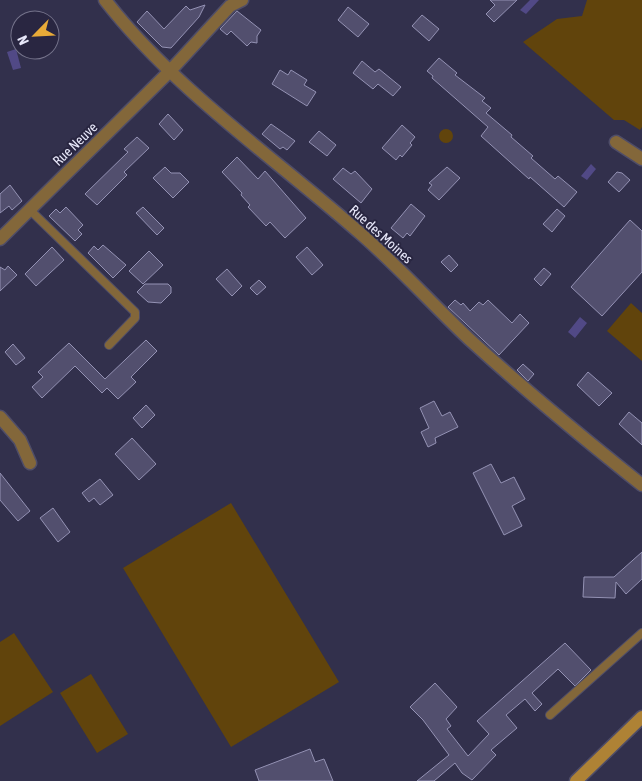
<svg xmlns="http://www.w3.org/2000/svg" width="642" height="781" viewBox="0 0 642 781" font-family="'Asap Condensed',sans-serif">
<rect width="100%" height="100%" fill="#32304c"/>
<path fill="#61440c" d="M587,0H642V127L640,130L624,120H614L523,42L557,19L582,16Z
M439 136a7 7 0 1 1 14 0a7 7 0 1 1-14 0Z
M631,303L642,313V361L607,331Z
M231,503L339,682L231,747L123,568Z
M14,633L53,692L0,726V642Z
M91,674L128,734L97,753L60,693Z"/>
<path fill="#514986" d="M530,0H539L526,14L520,10Z
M16,49L21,68L13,70L7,52Z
M591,164L596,169L587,180L581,176Z
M580,317L587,323L575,338L568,332Z"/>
<path fill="#524f6e" stroke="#9492b4" d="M490,0H517L494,22L486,14L495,5Z
M205,5L199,17L171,48L162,47L137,22L147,11L164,29L186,6L190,10Z
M348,7L369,24L358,37L338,20Z
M237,11L261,30L257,36V43L251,42L247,46L231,31L227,35L220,29Z
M422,15L439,29L429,41L412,26Z
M439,58L457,73L455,75L485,98L482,101L491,108L486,113L512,135L511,137L533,156L531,158L555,179L558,176L577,192L564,207L530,177L529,179L481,136L488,127L432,78L433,76L427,71Z
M362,61L375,72L379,69L401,87L393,96L378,84L373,89L353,73Z
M280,70L288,75L291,70L307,80L304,85L316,92L307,106L272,84Z
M168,114L183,130L174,140L159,124Z
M271,124L295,141L287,150L283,147L280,149L262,134Z
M402,125L415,137L410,143L412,145L402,157L400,155L396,160L382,148Z
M319,131L336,145L327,156L309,142Z
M137,137L149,148L124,172L127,175L97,205L85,194L128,152L124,149Z
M237,157L258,179L265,171L306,218L285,238L270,222L266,226L248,207L250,205L241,195L242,193L222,172Z
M165,167L171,173H180L189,182L173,198L153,178Z
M447,167L460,178L439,200L428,190L432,185L429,183Z
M343,168L351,174L355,171L372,189L361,203L333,179Z
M617,172L622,173L630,180L619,192L608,182Z
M10,185L22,201L12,210L9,206L0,213V194Z
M411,204L425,216L410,236L407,233L403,238L391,228Z
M66,207L83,225L78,230L82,234L75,241L49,216L56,209L60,213Z
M143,207L164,228L157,235L136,213Z
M557,209L565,216L552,232L543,224Z
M630,220L642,231V272L602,316L571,287Z
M103,245L126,265L113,278L88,253L94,246L98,250Z
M52,247L64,260L36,286L25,274Z
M307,247L323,265L312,275L296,257Z
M149,251L163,265L143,284L129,271Z
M449,255L458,265L451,272L441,262Z
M8,266L17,275L0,291V267L5,270Z
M544,268L551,274L541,286L534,279Z
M227,269L242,286L232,296L216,279Z
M259,280L266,287L257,295L250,288Z
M145,284H168L171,287V293L161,303L148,302L137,292Z
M455,300L461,305L463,303L470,311L479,302L483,305L488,300L512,323L520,314L529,323L499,355L448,307Z
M146,340L157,351L131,377L136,382L118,399L107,388L102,393L75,366L42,398L32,387L43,377L38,372L69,343L105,379Z
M13,344L25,358L16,365L5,352Z
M523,364L534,374L528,381L517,370Z
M588,372L612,393L599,406L577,385Z
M434,401L442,416L450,412L458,427L435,438L436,443L428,447L421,432L429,428L420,408Z
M146,405L155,415L142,428L133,418Z
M629,412L642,423V445L619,424Z
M132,438L156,464L139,480L115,454Z
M491,464L501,483L514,477L525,499L512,506L522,526L504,535L473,473Z
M0,473L30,511L18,521L0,500Z
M100,479L113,495L100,505L94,498L89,502L82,493Z
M53,508L70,532L58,542L40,518Z
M642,552V579L626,594L616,582L615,598L583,597L584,577H614Z
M565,643L591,670L575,686L558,669L532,693L542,704L535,711L525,699L506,715L517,728L491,750L496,755L472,780L462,773L455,763L434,781H417L449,755L423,720L410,707L435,683L457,707L446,719L451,726L447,729L468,756L489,734L477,721Z
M310,749L315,762L324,759L333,781H259L255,770Z"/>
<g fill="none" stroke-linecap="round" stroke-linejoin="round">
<g stroke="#4f4d68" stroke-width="10">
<path id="lane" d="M29,209L135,312V318L109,345
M550,715L642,633"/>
</g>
<g stroke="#4f4d68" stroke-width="15">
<path id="street" d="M105,0C174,89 276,159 361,234C399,267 432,304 469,339C525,390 583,438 642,485
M616,142L642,159
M0,239L170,71L230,6L242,0
M0,417L20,440L30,463"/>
</g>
<g stroke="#4f4d68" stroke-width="15">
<path id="secondary" d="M576,781L642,717"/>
</g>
<use href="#lane" stroke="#83673a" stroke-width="8"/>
<use href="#street" stroke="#83673a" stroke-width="12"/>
<use href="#secondary" stroke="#ae8235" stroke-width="12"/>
</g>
<g text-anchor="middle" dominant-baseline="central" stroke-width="4" stroke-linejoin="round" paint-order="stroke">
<g font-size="14" fill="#e7e7f9" stroke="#292641">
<text transform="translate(75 144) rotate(-44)">Rue Neuve</text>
<text transform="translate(381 234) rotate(42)">Rue des Moines</text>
</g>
</g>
<g transform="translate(35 35) rotate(246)"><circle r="24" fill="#292641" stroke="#75738b"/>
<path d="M0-4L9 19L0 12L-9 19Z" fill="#e9ab38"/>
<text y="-8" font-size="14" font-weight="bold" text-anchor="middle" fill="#e7e7f9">N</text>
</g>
</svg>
